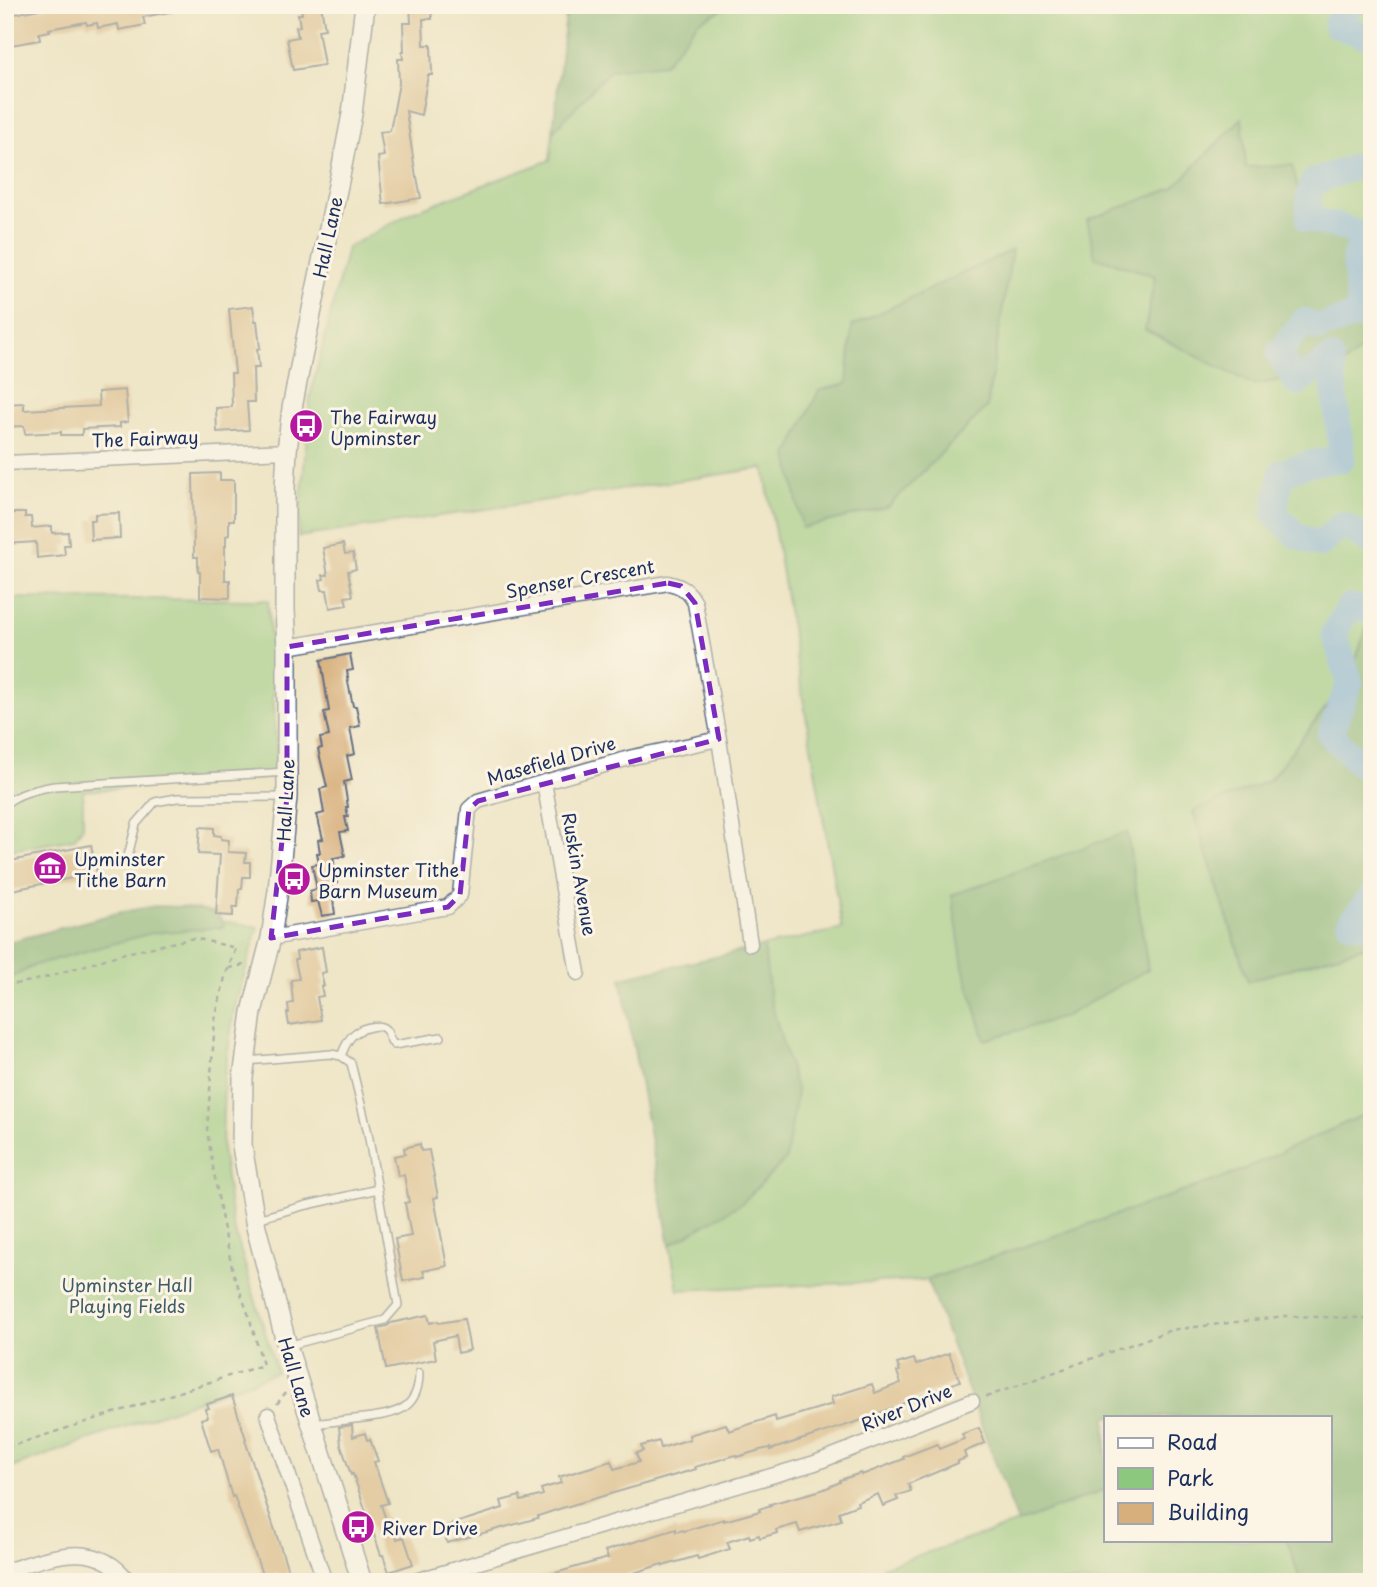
<svg xmlns="http://www.w3.org/2000/svg" width="1377" height="1587" viewBox="0 0 1377 1587" font-family="'Playpen Sans',sans-serif">
<rect width="100%" height="100%" fill="#fcf5e5"/>
<filter id="ink" filterUnits="userSpaceOnUse"><feTurbulence type="fractalNoise" baseFrequency=".0143" numOctaves="2"/><feDisplacementMap in="SourceGraphic" scale="14" xChannelSelector="R" yChannelSelector="G"/><feConvolveMatrix kernelMatrix="1 2 1 2 8 2 1 2 1" color-interpolation-filters="sRGB"/></filter>
<filter id="wash" filterUnits="userSpaceOnUse"><feTurbulence type="fractalNoise" baseFrequency=".00686" numOctaves="4" result="noise"/><feDisplacementMap in="SourceGraphic" scale="28" xChannelSelector="R" yChannelSelector="G"/><feGaussianBlur stdDeviation="1.57" result="paint"/><feColorMatrix in="noise" values="0 0 0 0 0 0 0 0 0 0 0 0 0 0 0 0 0 1.4 0 .05"/><feComposite in="paint" operator="in"/></filter>
<g filter="url(#wash)">
<rect width="100%" height="100%" fill="#efe5c7"/>
<path fill="#8cc97f" stroke="#547c6e" stroke-width="2" d="M567,5H1372V611L1351,675L1268,781L1193,812L1248,981L1366,946L1372,963V1111L1231,1175L927,1280L678,1290L621,978L842,929L764,468L298,537L310,397L347,248L412,212L550,160Z
M5,598L268,600L278,777L83,791V826L74,839L5,851Z
M172,913L258,927L234,1010L224,1078L222,1148L232,1222L277,1372L5,1470V967Z
M1106,1489V1540H1287L1301,1582H888L882,1567L1018,1523Z"/>
<path fill="#71ad6e" stroke="#466e66" stroke-width="2" d="M567,5H731L699,21L664,64L610,70L553,131Z
M1242,118L1246,167L1292,165L1303,207L1372,256V341L1336,370L1254,385L1145,330L1155,276L1095,257L1087,220L1173,188Z
M1012,250L987,407L888,507L802,528L788,455L819,390L847,384L852,326Z
M1372,611V943L1366,946L1248,981L1193,811L1269,781L1351,675Z
M1127,832L1148,969L1064,1017L985,1040L963,967L952,895Z
M155,906C176,907 198,907 218,914L224,927L152,933L35,965L5,981V943L117,913Z
M764,946L770,999L797,1092L786,1159L742,1203L670,1245L621,978Z
M1372,1111V1582H1301L1287,1540H1330V1417H1106V1489L1018,1523L927,1280L1231,1175Z"/>
<g fill="none" stroke-linecap="round" stroke-linejoin="round">
<path stroke="#74afe5" stroke-width="26" d="M1351,5L1336,25L1372,38
M1372,172L1357,166L1313,182L1309,195V220L1339,226L1367,237L1355,257L1360,315L1318,328L1304,321L1279,354L1297,383L1331,358L1342,459L1312,463L1282,472L1274,513L1297,536L1320,545L1342,524L1372,543
M1372,610L1349,607L1334,633L1350,682L1330,734L1363,767L1372,769
M1372,896L1350,923L1372,927"/>
</g>
<g id="blocks">
<path fill="#d7af7c" d="M58,5H175V11L143,17L145,25L119,30L118,24L98,28L97,23L87,25L86,22L49,29L50,31L39,33L40,40L5,46V16Z
M301,5H321L325,29L318,30L324,65L293,70L287,39L298,37L296,27L300,26L298,14H302Z
M410,5H432V19H423L424,45H431L432,75H428L421,115L406,111L416,177H417L421,198L383,204L378,157L384,156L380,132L390,131L399,83L398,59H403L402,52H404L403,23H411Z
M253,306L255,321H257L260,348L257,349L259,368H253L254,402H247L249,430L217,432L216,408L232,407L231,373H235L229,309Z
M125,390L128,422L120,423V427L82,429V435H61V432L25,434L24,426L5,427V404L24,403V410L99,406L98,392Z
M220,473V480H234V520H229V535L226,536V546H225V580H230V598L200,597V572H198V557H194L193,474Z
M11,513H25V517H31L32,528L52,526V533L68,532L69,545H64L65,555L37,558L36,542L5,544V519H11Z
M119,513L120,538L91,540L90,520H95V514Z
M343,544L345,554L353,553L356,569L348,571L353,596L345,597L347,605L330,608L327,590H322L320,580L324,579L323,575H328L323,548Z
M350,654L353,670L347,671L348,677H347L353,706H356L360,726L350,728L355,754L347,756L352,780L344,782L348,807H346L348,817H345L348,831L340,832L345,856L333,858L338,883L331,884L335,914L322,916L318,901L311,902L310,891L317,889L312,865L319,864L317,853H320L318,840L323,839L317,815L324,813L320,789L327,787L318,749L322,748L320,738L329,736L324,712L329,711L321,660Z
M200,827L214,828V835L221,836V839L229,840L228,852L246,853L245,862H250V877H243L242,889H239L238,907H233V916L216,915L220,855L198,854Z
M91,845L97,873L7,891L5,862Z
M322,947L326,972L321,973L324,986H321L323,996L317,997L321,1020L289,1025L287,1013H289L288,1004L293,1003L291,980L299,979L295,960L297,959L296,952Z
M420,1144L421,1151L429,1150L438,1197L434,1198L447,1266L423,1271L425,1277L403,1281L395,1239L411,1236L405,1203L409,1202L404,1175L398,1176L394,1156L405,1154L404,1148Z
M428,1315L430,1323L438,1321L439,1323L464,1319L470,1350L458,1353L455,1336L433,1341L436,1359L386,1369L378,1328L387,1326L391,1323Z
M949,1353L960,1381L859,1421L770,1450V1448L760,1450L737,1457L736,1455L695,1467L696,1469L562,1508L538,1516V1518L447,1543L443,1527L503,1508L501,1501L520,1496L521,1501L543,1495L541,1489L561,1483L559,1477L575,1472L611,1461L614,1469L639,1462L636,1453L643,1451L641,1446L659,1441L661,1448L690,1439L689,1435L726,1424L729,1431L775,1416L776,1421L833,1404L831,1397L872,1384L875,1393L901,1383L897,1372L900,1371L897,1364L914,1359L916,1365Z
M232,1396L246,1439L245,1440L289,1573L279,1576L278,1573L263,1577L234,1496L232,1497L218,1449L211,1451L201,1419L208,1417L205,1409L209,1408L207,1404Z
M352,1425L353,1437L365,1433L367,1440L370,1439L378,1461L374,1462L388,1503L381,1505L389,1529L394,1528L397,1539L404,1537L413,1564L389,1572L383,1555H381L353,1474L351,1475L341,1445L339,1427Z
M979,1428L985,1443L964,1452L966,1458L958,1461V1463L908,1484L911,1491L896,1496L898,1500L883,1506L878,1494L857,1502L858,1505L839,1512L841,1520L800,1532L797,1524L776,1530L777,1533L760,1538L759,1535L750,1538L749,1535L727,1542L730,1549L698,1559L697,1556L663,1566L662,1564L606,1582H534V1579L608,1558L605,1551L676,1529V1532L683,1530L684,1531L724,1519V1521L760,1511L759,1509L771,1505L770,1504L822,1490L840,1482V1480L861,1473V1475L867,1473L904,1459L903,1457L937,1444L939,1449L964,1439L962,1434Z"/>
</g>
</g>
<g filter="url(#ink)">
<use href="#blocks" fill-opacity="0" stroke="#656f83" stroke-width="2"/>
<g fill="none" stroke-linecap="round" stroke-linejoin="round">
<g stroke="#656f83" stroke-width="10">
<path id="lane" d="M5,804C19,793 37,789 54,786L287,772
M128,856L136,824L155,802L177,798L287,797
M341,1056C344,1049 347,1040 353,1035C359,1029 379,1022 386,1030C390,1036 389,1040 394,1045L441,1037
M246,1061L331,1054L341,1056L351,1063L368,1133L398,1305L385,1320L287,1346
M257,1219L303,1206L378,1189
M313,1424C330,1422 346,1420 363,1418C394,1414 419,1411 419,1373"/>
</g>
<g stroke="#656f83" stroke-width="17">
<path id="street" d="M5,463L287,451
M287,647L668,583C682,586 689,591 695,603L719,739L750,944
M544,782L578,973
M271,938L448,907L460,895L469,809L478,801L633,757L719,739
M268,1415L325,1582
M5,1571C49,1558 96,1536 129,1582
M412,1582L815,1463L972,1401"/>
</g>
<g stroke="#656f83" stroke-width="22">
<path id="secondary" d="M362,1582L287,1346L256,1227L242,1146L243,1078L252,1012L271,938L278,890L287,797V647L285,610V487L287,451L292,408L300,367L341,171L352,114L365,5"/>
</g>
<path stroke="#656f83" stroke-width="2.5" stroke-dasharray="5 5" stroke-linecap="butt" d="M229,968L248,964
M5,986L41,979L121,954L194,938L236,948L225,977L215,1020L207,1131L222,1220L233,1272L249,1316L263,1365L5,1448
M986,1397L1171,1330L1285,1316L1360,1318L1372,1321
M277,1404L285,1393"/>
<use href="#lane" stroke="#fff" stroke-width="7"/>
<use href="#street" stroke="#fff" stroke-width="14"/>
<use href="#secondary" stroke="#fff" stroke-width="19"/>
</g>
</g>
<path d="M0 0H1377V1587H0ZM668,583L681,586L695,603L719,739L478,801L469,809L460,895L448,907L271,938L287,797V647Z" fill="#efe5c7" fill-opacity=".55" fill-rule="evenodd"/>
<path fill="none" stroke="#7b2cbf" stroke-width="5" stroke-dasharray="14 9" stroke-linejoin="round" d="M668,583L681,586L695,603L719,739L478,801L469,809L460,895L448,907L271,938L287,797V647Z"/>
<defs>
<g id="bus-disc" transform="scale(1.75)"><circle r="9.5" fill="#b5179e" stroke="#fcf5e5"/><path d="M-5-6H5V4H4V6H2V4H-2V6H-4V4H-5ZM-3.5-4V0h7V-4ZM-3.5 1.2v1.5H-2V1.2ZM2 1.2v1.5H3.5V1.2Z" fill="#fff"/></g>
<g id="museum-disc" transform="scale(1.75)"><circle r="9.5" fill="#b5179e" stroke="#fcf5e5"/><path d="M0-6L6-3V-2H-6V-3ZM-5-1h2V3h-2ZM-1-1h2V3h-2ZM3-1h2V3H3ZM-6 4H6V6H-6Z" fill="#fff"/></g>
</defs>
<g fill-rule="evenodd">
<use href="#bus-disc" x="306" y="426"/>
<use href="#museum-disc" x="50" y="868"/>
<use href="#bus-disc" x="294" y="879"/>
<use href="#bus-disc" x="358" y="1527"/>
</g>
<g text-anchor="middle" dominant-baseline="central" stroke-width="6" stroke-linejoin="round" paint-order="stroke">
<g font-size="18" fill="#1b2f5e" stroke="#fcf5e5">
<text transform="translate(327 237) rotate(-78)">Hall Lane</text>
<text transform="translate(145 438) rotate(-2)">The Fairway</text>
<text transform="translate(580 578) rotate(-10)">Spenser Crescent</text>
<text transform="translate(551 760) rotate(-16)">Masefield Drive</text>
<text transform="translate(285 800) rotate(-87)">Hall Lane</text>
<text transform="translate(580 874) rotate(80)">Ruskin Avenue</text>
<text transform="translate(297 1377) rotate(73)">Hall Lane</text>
<text transform="translate(906 1407) rotate(-22)">River Drive</text>
</g>
<g font-size="18" fill="#1b2f5e" stroke="#fcf5e5" text-anchor="start">
<text x="330" y="416">The Fairway<tspan x="330" dy="21">Upminster</tspan></text>
<text x="74" y="858">Upminster<tspan x="74" dy="21">Tithe Barn</tspan></text>
<text x="318" y="869">Upminster Tithe<tspan x="318" dy="21">Barn Museum</tspan></text>
<text x="382" y="1527">River Drive</text>
</g>
<g font-size="18" fill="#3d5d68" stroke="#fcf5e5">
<text x="127" y="1284">Upminster Hall<tspan x="127" dy="21">Playing Fields</tspan></text>
</g>
</g>
<rect width="1377" height="1587" fill="none" stroke="#fcf5e5" stroke-width="28"/>
<rect x="1104" y="1416" width="228" height="126" fill="#fcf5e5" stroke="#a2a6af" stroke-width="2"/>
<rect x="1118" y="1438" width="35" height="10" fill="#ffffff" stroke="#a2a6af" stroke-width="2"/>
<text x="1167" y="1450" font-size="21" fill="#1b2f5e">Road</text>
<rect x="1118" y="1468" width="35" height="21" fill="#8cc97f" stroke="#a2a6af" stroke-width="2"/>
<text x="1167" y="1486" font-size="21" fill="#1b2f5e">Park</text>
<rect x="1118" y="1503" width="35" height="21" fill="#d7af7c" stroke="#a2a6af" stroke-width="2"/>
<text x="1167" y="1520" font-size="21" fill="#1b2f5e">Building</text>
</svg>
